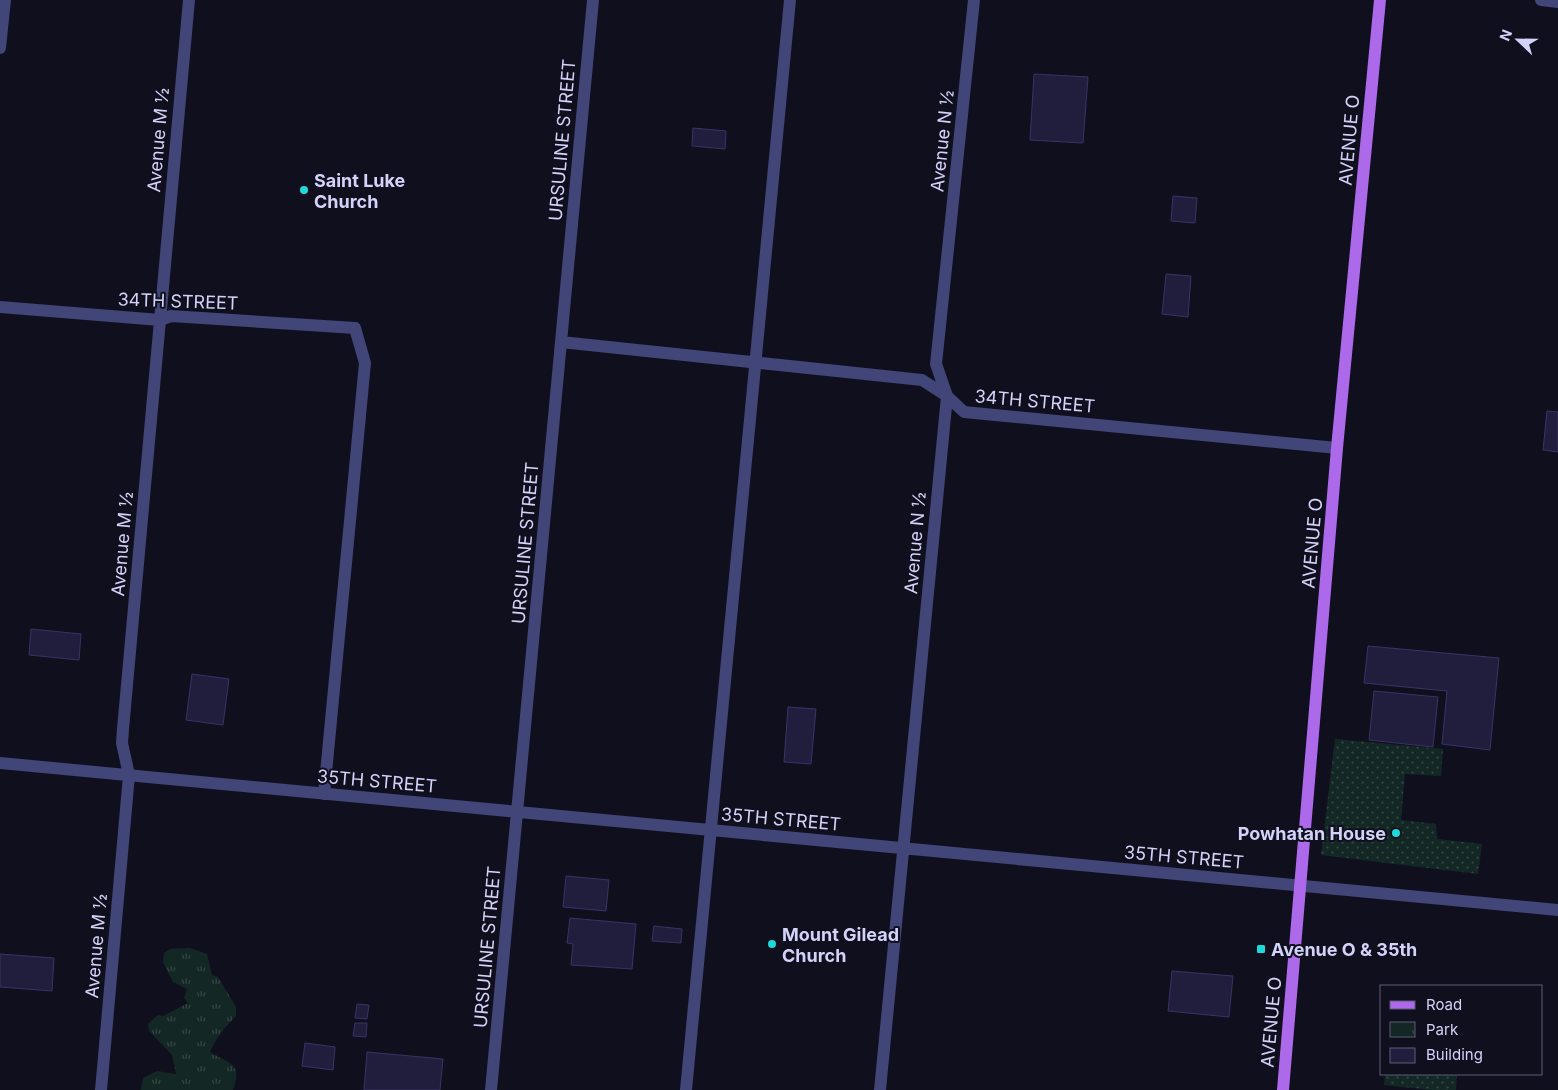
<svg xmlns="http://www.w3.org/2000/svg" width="1558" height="1090" viewBox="0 0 1558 1090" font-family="Inter,sans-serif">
<defs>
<pattern id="grass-dots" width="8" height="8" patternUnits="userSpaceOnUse" patternTransform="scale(1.25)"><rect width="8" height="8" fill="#132825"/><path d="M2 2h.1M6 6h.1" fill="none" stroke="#344645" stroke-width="1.8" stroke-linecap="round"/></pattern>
<pattern id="park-tufts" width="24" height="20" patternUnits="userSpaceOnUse" patternTransform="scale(1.25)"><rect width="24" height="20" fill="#132825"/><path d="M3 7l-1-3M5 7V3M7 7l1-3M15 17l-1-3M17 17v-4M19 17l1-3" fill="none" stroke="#344645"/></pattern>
</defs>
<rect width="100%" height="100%" fill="#100f1e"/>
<path fill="url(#grass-dots)" d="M1335,739L1443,749L1441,776L1405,774L1401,820L1436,824L1437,839L1482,844L1478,874L1321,855Z
M1385,1074H1457L1456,1090H1432L1384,1085Z"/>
<path fill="url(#park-tufts)" d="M190,948L207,954L212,975L218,977L236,1007V1016C226,1026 215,1039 210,1052C229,1064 243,1062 233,1090H141L143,1078L157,1071L176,1074L172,1055L149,1031L148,1024L158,1015L163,1016L188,1003L184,998L187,989L173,982L163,962L164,953L170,949Z"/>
<path fill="#211e3d" stroke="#383366" d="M1034,74L1088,77L1083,143L1030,140Z
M693,128L726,131L725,149L692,146Z
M1173,196L1197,198L1195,223L1171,221Z
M1166,274L1191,276L1188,317L1162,314Z
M1547,411L1558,412V452L1543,450Z
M31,629L81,634L79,660L29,655Z
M1368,646L1499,658L1490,750L1442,744L1447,691L1364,683Z
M192,674L229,679L223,725L186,720Z
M1374,691L1438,697L1433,747L1369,740Z
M788,707L816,709L811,764L784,762Z
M566,876L609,880L606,911L563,907Z
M570,918L636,924L632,969L571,965L573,944L567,943Z
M654,926L682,929L681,943L652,941Z
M0,954L54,958L52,991L0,987Z
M1172,971L1233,976L1229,1017L1168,1011Z
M357,1004L369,1005L367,1019L355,1018Z
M355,1023H367L366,1037L353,1036Z
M305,1043L335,1047L333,1070L302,1066Z
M367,1052L443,1059L440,1090H364Z"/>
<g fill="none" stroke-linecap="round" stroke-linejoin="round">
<path stroke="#414577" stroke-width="12" d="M1541,0L1558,2
M0,48L5,0
M0,307L160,320L171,316L355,328L365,363L324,794
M561,342L922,380L947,396L964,412L1337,448
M0,763L1558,910
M101,1090L129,775L122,743L123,729L189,0
M491,1090L593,0
M686,1090L790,0
M880,1090L947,396L936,364L974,0"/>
<path stroke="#ac69ea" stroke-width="12" d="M1283,1090L1337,448L1380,0"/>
</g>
<g fill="#1fd9d8" stroke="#100f1e" stroke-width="2">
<circle cx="304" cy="190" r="5"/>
<circle cx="1396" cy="833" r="5"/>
<circle cx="772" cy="944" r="5"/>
<rect x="1256" y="944" width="10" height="10" rx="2.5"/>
</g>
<g text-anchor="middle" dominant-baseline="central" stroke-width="4" stroke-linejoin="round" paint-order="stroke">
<g font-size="18" fill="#d3d3f9" stroke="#100f1e">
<text transform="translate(158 140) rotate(-85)">Avenue M ½</text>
<text transform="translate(562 140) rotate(-85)">URSULINE STREET</text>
<text transform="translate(1349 140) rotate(-85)">AVENUE O</text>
<text transform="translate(942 141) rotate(-84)">Avenue N ½</text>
<text transform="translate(178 301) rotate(2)">34TH STREET</text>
<text transform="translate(1035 401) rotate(5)">34TH STREET</text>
<text transform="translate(525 543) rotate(-85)">URSULINE STREET</text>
<text transform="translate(915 543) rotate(-85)">Avenue N ½</text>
<text transform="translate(1312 543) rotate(-85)">AVENUE O</text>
<text transform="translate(122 544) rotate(-85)">Avenue M ½</text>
<text transform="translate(377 781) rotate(5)">35TH STREET</text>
<text transform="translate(781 819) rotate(5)">35TH STREET</text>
<text transform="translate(1184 857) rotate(5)">35TH STREET</text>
<text transform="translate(96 946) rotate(-85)">Avenue M ½</text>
<text transform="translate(487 947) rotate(-85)">URSULINE STREET</text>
<text transform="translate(1271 1022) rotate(-85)">AVENUE O</text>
</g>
<g font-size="18" font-weight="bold" fill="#d3d3f9" stroke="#100f1e" text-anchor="start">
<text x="314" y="180">Saint Luke<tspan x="314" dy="21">Church</tspan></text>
<text x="1386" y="833" text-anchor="end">Powhatan House</text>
<text x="782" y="934">Mount Gilead<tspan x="782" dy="21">Church</tspan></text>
<text x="1271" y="949">Avenue O &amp; 35th</text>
</g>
</g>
<rect x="1380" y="985" width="162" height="90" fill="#100f1e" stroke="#5e5d76"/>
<rect x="1390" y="1001" width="25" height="8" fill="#ac69ea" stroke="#5e5d76"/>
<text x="1426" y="1010" font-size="15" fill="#d3d3f9">Road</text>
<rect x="1390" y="1022" width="25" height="15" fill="url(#park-tufts)" stroke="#5e5d76"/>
<text x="1426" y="1035" font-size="15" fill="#d3d3f9">Park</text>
<rect x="1390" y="1048" width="25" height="15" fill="#211e3d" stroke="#5e5d76"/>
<text x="1426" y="1060" font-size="15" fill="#d3d3f9">Building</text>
<g transform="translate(1518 40) rotate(292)" stroke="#100f1e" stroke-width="4" paint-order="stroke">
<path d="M0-4L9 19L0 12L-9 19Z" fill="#d3d3f9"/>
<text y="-8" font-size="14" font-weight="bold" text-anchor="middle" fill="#d3d3f9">N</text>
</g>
</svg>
